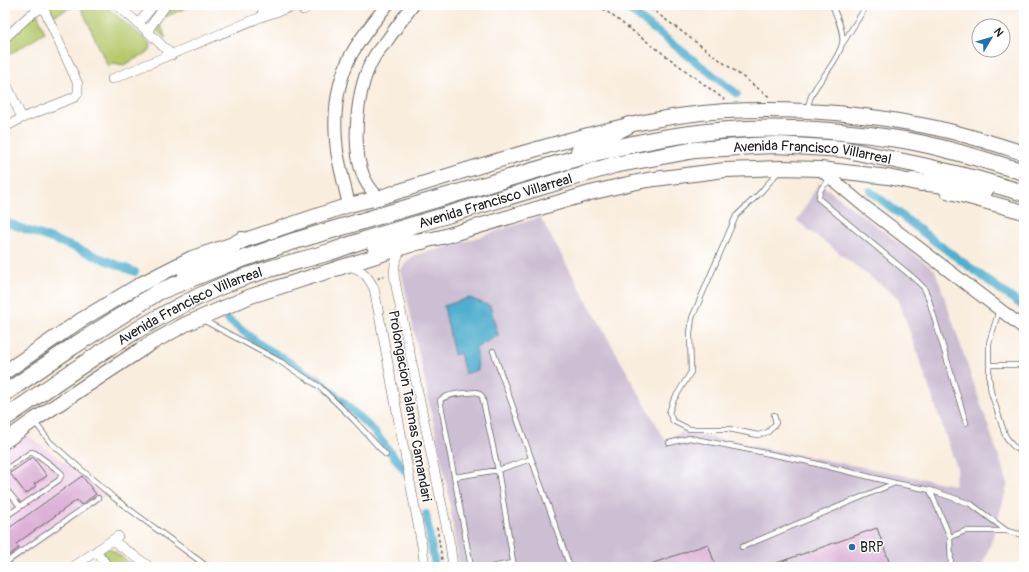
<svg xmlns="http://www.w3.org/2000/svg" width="1029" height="572" viewBox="0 0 1029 572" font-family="Pangolin,sans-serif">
<rect width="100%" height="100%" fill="#fff"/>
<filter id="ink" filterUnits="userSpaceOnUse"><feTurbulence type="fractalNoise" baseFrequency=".025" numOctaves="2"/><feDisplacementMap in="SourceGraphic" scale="8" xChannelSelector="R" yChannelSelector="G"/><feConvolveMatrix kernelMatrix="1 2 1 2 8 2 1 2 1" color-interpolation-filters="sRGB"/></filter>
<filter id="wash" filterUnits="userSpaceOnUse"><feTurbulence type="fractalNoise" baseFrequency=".012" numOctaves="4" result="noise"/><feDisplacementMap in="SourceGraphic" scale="16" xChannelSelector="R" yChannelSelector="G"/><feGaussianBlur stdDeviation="0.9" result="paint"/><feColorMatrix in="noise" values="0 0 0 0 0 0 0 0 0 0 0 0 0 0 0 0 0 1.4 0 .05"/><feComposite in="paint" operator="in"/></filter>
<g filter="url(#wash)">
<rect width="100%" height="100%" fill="#f9edde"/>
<path fill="#eed0e7" d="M23,432L108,494L5,567V446Z"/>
<path fill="#ccbed3" d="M819,183L935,270L1008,484L991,543L981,567H459L448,491L401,270L407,261L415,255L454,245L540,217L665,440L682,432L954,485L957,468L898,298L797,221Z"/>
<path fill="#b5c96c" stroke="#687244" d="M53,5H76L53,16L49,7Z
M80,5H104L151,44L150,51L124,65L113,63L108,67Z
M168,5H192L159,20L166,39L152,26Z
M37,13L45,33L5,57V41Z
M421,445L425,460L416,462L413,447Z
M107,546L135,567H113L101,550Z"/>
<path fill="#4fafce" stroke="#366675" d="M469,298L490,306L498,335L476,348L478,370L465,374L460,353L454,355L444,306Z"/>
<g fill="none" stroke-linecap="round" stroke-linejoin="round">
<path stroke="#4fafce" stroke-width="8" d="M623,5L737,94
M870,191L933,240L1024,307
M5,222L71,246L135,272
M227,319L261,345L320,381L372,429L406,472
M426,514L435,567"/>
</g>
<g id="blocks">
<path fill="#ddb0d7" d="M33,457L47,476L34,484L36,486L26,494L10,473Z
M82,476L96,494L81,505L77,500L16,544L19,548L5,558V531Z
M877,528L891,567H768V566Z
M708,544L716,567H645V566Z"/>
</g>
</g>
<g filter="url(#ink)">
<use href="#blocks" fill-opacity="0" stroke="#696560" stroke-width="1"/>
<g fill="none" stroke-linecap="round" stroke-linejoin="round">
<g stroke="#696560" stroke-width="6">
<path id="lane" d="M843,43L867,5
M808,110C808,101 812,94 816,87C825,74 838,59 842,44C845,33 836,15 832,5
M831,180C823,185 819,189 819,199L916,280L924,288L928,297L966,423
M999,310L989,343V378L991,392L1005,435L1012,445L1017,449H1024
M203,320L281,362L320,387L354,420L386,455
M493,351L570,567
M989,365H1024
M774,415L776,423L768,432L758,435L729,429H689L673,421L669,413L673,401L691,372L690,333L692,318L736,216L760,193L779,171
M34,421L50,442L114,498L208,567
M669,443L690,438L805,461L895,483L930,490L971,504L1007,531L1024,535
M5,470L31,452L35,453L59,471L62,474L59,480L5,517
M455,477L498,470L531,459
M5,488L20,506
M930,490L950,537
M742,547L895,483
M5,563L98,498
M471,567L440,400C449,393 466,393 477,392L482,396L498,470L514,567
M491,567L513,563
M951,567L950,537L965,531H1007"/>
</g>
<g stroke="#696560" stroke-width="10">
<path id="street" d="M117,5L147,31L172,55
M303,10L310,5
M261,17L263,10L268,5
M138,24L154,5
M147,31L166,5
M5,38L30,15L46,5
M112,79L261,17L291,7L292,5
M5,81L22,118
M5,127L22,118L75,97L78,93V84L43,7
M401,248L395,263L394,274L397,292L450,544L453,567
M348,266C363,270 366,274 374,288L422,546L425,567
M112,540L150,567
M96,551L108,567
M73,567L118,536"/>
</g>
<g stroke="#696560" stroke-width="14">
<path id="secondary" d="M820,169L864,206L1024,328
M378,198C372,191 366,184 363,175C351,145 357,87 373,59C376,53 381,47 386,42C395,29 404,17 413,5
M349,205C345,187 340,169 337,151C333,119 336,84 351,55C361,37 374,21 387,5"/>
</g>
<g stroke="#696560" stroke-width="16">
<path id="primary" d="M947,191L1024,212
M5,372L81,320L141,284L192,258L349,205L378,198C431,181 484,164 537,149C599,131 661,115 726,111C788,108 853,112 915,124C952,130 988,142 1024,153
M5,441L34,420L151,343L186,324L251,296L423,241L442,237L590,193L628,184L647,180L725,170L781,168L820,169L888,177L921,184"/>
</g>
<g stroke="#696560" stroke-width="18">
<g id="highway">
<path d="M579,151L629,125"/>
<path d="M912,181L985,190"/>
<path d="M375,246L423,241"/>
<path d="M186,273L242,240"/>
<path d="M5,393L72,347L158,292L225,265L291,242L594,153C623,146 653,139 683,135C756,124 831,128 904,140C944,147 984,160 1024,172"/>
<path id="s1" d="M5,418C77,368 149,316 231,282C263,269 297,262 330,252C342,248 355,243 367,239L614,165L695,150L753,146L777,145L843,149L923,166L976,179L1024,193"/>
</g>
</g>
<path stroke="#696560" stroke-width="1.5" stroke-dasharray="3 3" stroke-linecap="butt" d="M598,5L725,100
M646,5L771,98
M378,279L380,277L385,276
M437,527L443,567"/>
<use href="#lane" stroke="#fff" stroke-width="4.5"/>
<use href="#street" stroke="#fff" stroke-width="9"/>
<use href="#secondary" stroke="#fff" stroke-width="12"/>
<use href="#primary" stroke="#fff" stroke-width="14"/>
<use href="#highway" stroke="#fff" stroke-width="16"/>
</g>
</g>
<circle fill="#1f6fb2" stroke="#fff" stroke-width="1.5" cx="852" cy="547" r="4"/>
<g text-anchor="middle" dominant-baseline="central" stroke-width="3" stroke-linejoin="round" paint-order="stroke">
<g font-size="14" fill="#1c1c1c" stroke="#fff">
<text stroke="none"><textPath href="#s1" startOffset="865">Avenida Francisco Villarreal</textPath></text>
<text stroke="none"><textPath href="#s1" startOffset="541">Avenida Francisco Villarreal</textPath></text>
<text stroke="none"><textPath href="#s1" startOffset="217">Avenida Francisco Villarreal</textPath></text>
<text transform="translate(410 406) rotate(80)">Prolongacion Talamas Camandari</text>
</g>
<g font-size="14" fill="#1c1c1c" stroke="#fff" text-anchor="start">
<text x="860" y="547">BRP</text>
</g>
</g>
<rect width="1029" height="572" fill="none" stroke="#fff" stroke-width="20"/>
<g transform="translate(991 38) rotate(52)"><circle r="19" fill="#ffffff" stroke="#a4a4a4"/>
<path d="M0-3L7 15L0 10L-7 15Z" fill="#1f6fb2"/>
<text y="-6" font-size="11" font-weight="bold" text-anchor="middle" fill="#1c1c1c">N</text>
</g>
</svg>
